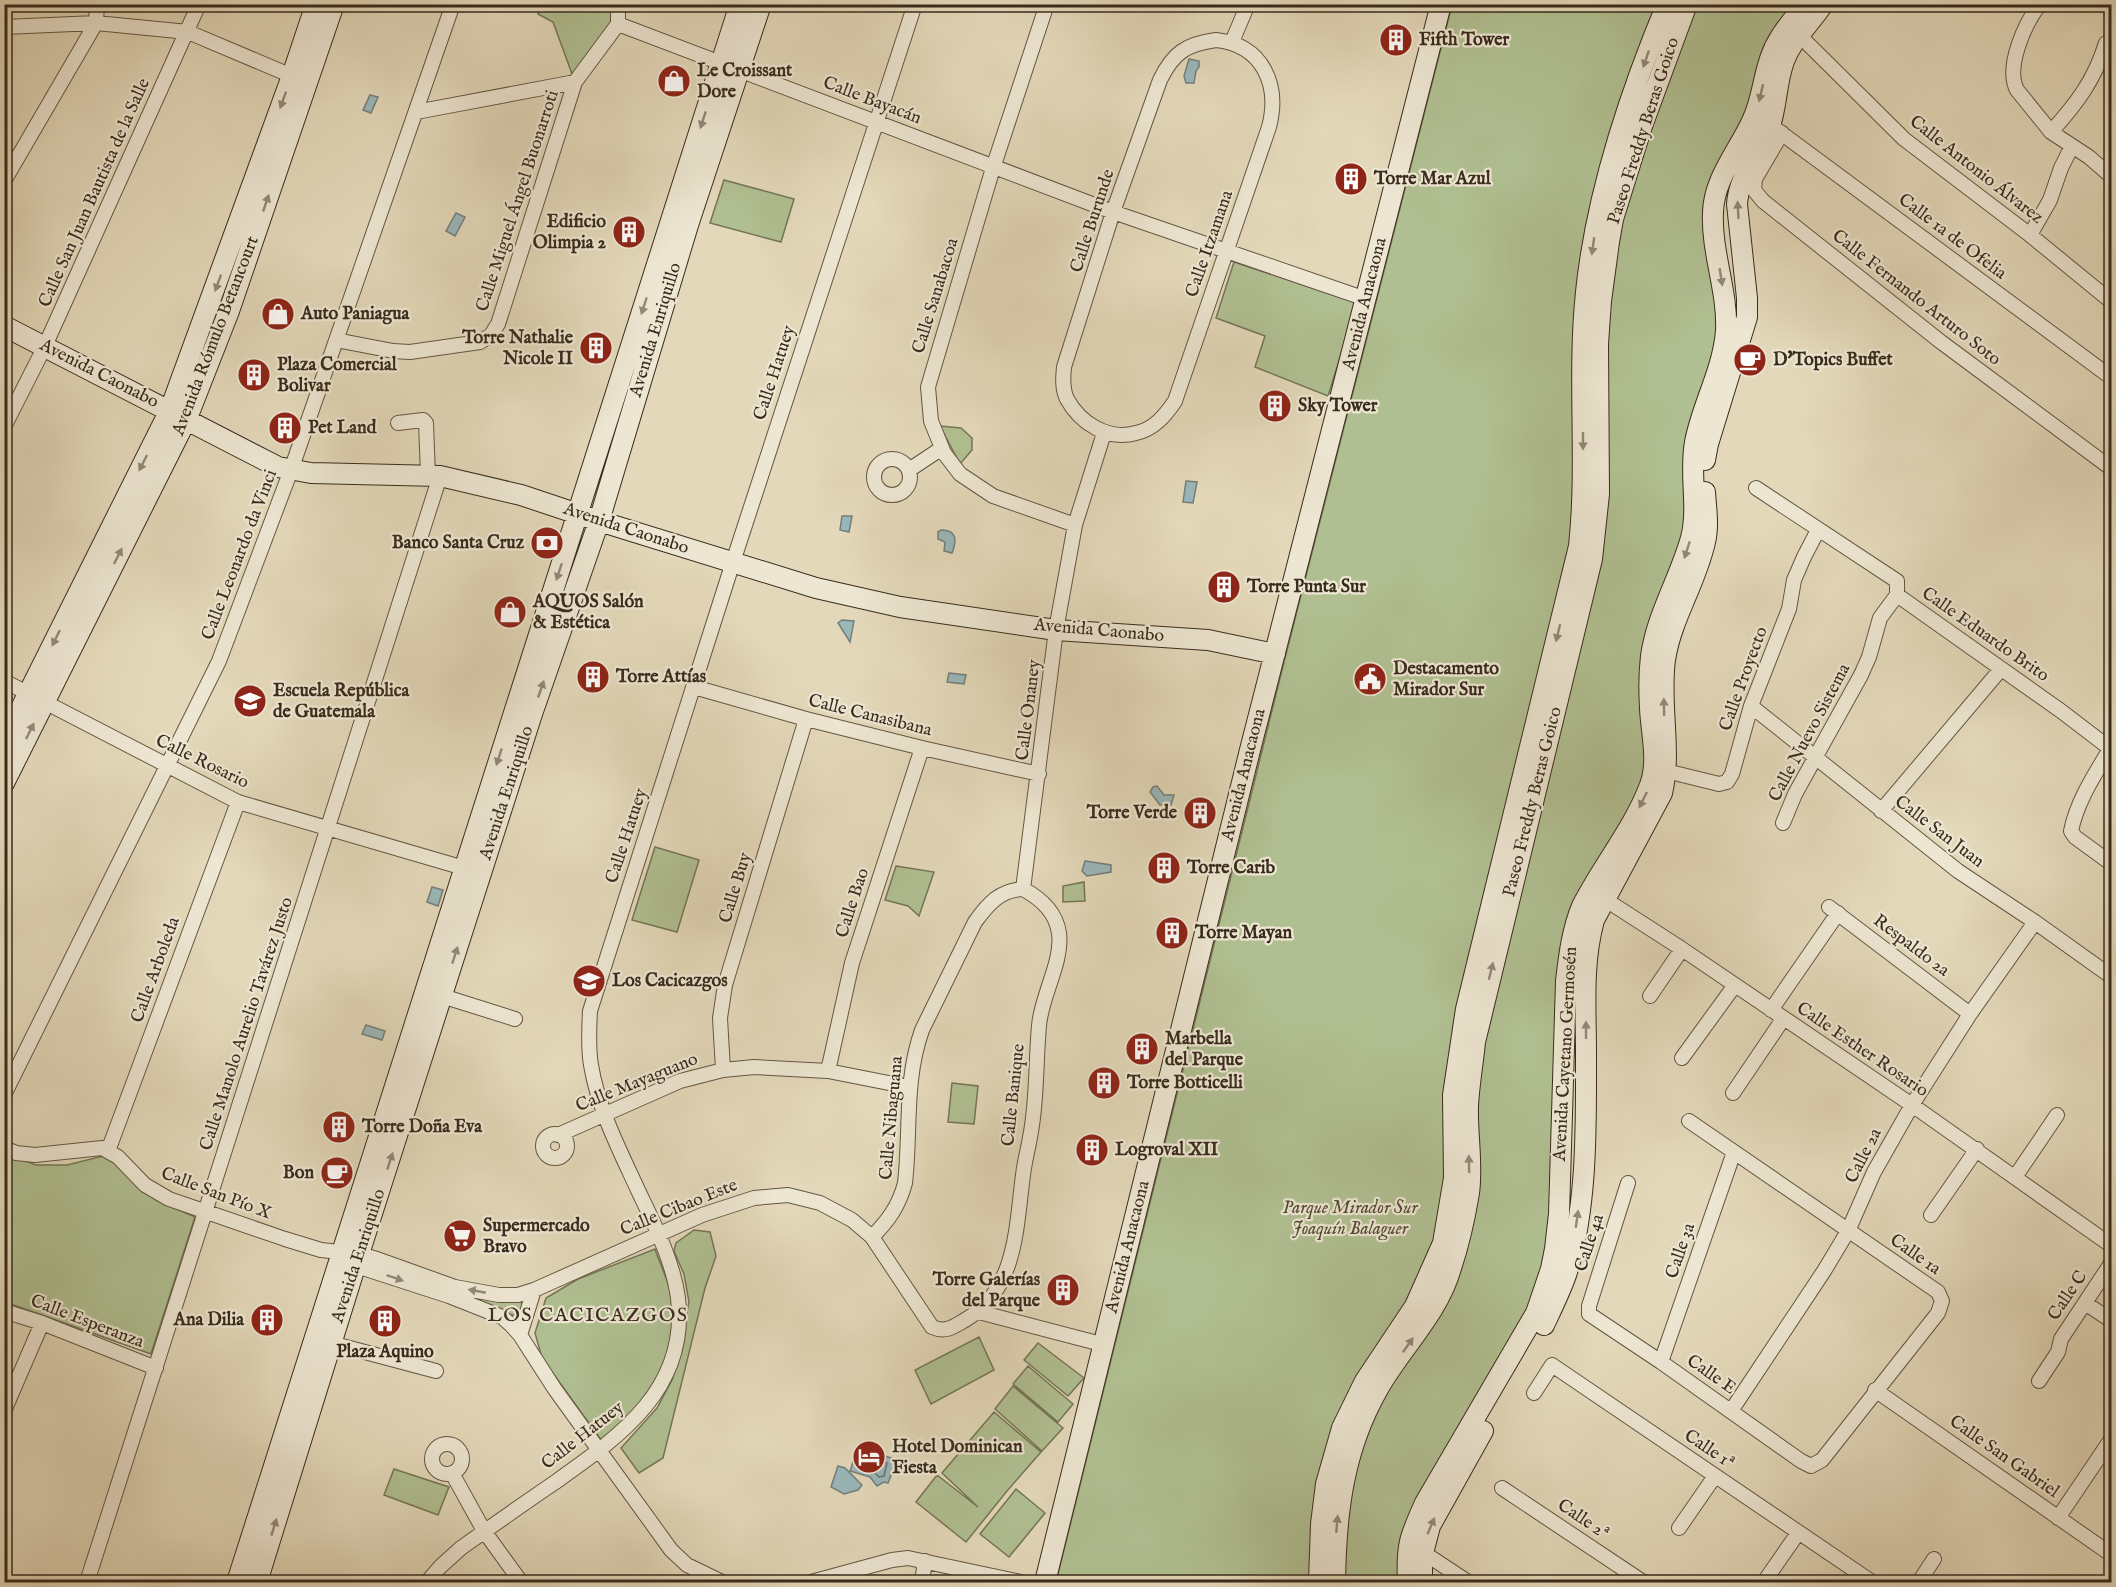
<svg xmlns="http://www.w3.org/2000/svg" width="2116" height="1587" viewBox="0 0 2116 1587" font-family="'IM FELL English',serif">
<rect width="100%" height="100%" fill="#e3d8b9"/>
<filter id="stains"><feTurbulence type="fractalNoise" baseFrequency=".00333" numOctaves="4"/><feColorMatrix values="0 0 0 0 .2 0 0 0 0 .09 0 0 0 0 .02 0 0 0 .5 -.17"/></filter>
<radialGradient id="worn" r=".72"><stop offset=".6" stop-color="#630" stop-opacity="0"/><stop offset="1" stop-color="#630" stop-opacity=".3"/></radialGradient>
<path fill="#b0bf91" stroke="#747556" stroke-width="1.5" d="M539,5H617L618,24L575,82L553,22L538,14Z
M1452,5H1804L1758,87L1713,187L1720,315L1646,781L1570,929L1548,1243L1536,1292L1399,1582H1056L1285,658Z
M724,180L794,199L781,242L710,223Z
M1234,262L1357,303L1328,396L1255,367L1265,336L1216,318Z
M940,426L961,428L972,438V450L960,464Z
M655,847L699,860L677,932L632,920Z
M896,866L934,872L919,916L908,906L885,900Z
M1084,882L1085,901L1063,902V886Z
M952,1083L978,1086L974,1124L948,1122Z
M4,1153L36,1165H67L107,1155L156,1200L195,1217L151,1354L5,1302Z
M694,1230L710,1232L716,1256L705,1288L663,1458L639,1473L621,1448L657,1408L673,1378L689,1302L684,1274L674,1251L676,1243Z
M655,1249C660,1265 669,1281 672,1298C679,1333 666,1375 643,1403C631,1417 616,1428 601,1440L542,1358L535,1333L546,1298L578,1279Z
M379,1269L515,1299L524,1304L521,1313L512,1315Z
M979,1337L994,1370L931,1404L915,1370Z
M1038,1343L1084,1378L1068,1396L1024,1360Z
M1028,1366L1073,1404L1058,1422L1013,1384Z
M1013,1386L1063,1428L1042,1451L995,1409Z
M994,1412L1041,1452L1007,1491L966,1542L916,1502L937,1475L978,1507L942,1473Z
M394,1469L449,1487L438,1515L384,1495Z
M1016,1489L1045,1513L1009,1557L980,1534Z"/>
<path fill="#9ab7ba" stroke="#737f7b" stroke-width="1.5" d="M1189,59L1199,61V67L1196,71L1194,83H1186L1184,76Z
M370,95L378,97L371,113L363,110Z
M456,213L465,217L455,236L446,231Z
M1186,481L1197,482L1193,503L1183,502Z
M842,516H852L849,532L840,530Z
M941,530C957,530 957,540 952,553L944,551L945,542L938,539V532Z
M842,620L854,621L850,642L838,623Z
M949,673L966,675L964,684L947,682Z
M1157,786L1164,795H1174L1171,805H1160L1150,792L1153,787Z
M1085,861L1111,865V872L1087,876L1082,871Z
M432,887L443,890L438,906L427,902Z
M366,1025L385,1031L382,1040L362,1034Z
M858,1447L897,1460L888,1483L884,1482L877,1486L870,1477L850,1471Z
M838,1466L845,1468L862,1485L858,1490L844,1494L831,1487Z"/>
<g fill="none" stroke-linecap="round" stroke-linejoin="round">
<path stroke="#6a716b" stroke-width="1.5" d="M864,1456L887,1463L884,1476L879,1477L873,1471L859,1467L861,1457Z"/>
<g stroke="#645643" stroke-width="16">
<path id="street" d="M1047,4L993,168L928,387L931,421L944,453L960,474L993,496L1075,525
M2040,4C2025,23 2005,67 2017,90L2051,132L2089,157L2112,177
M618,24L1113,212L1366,299
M4,27L96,23L188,32L292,76
M1799,35L1904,139L2030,235L2112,302
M1216,40C1263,45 1280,85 1269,127L1175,401C1165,416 1154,429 1136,433C1108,441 1080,423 1067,399C1062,389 1063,377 1064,367L1113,212L1160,80C1173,53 1186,44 1216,40Z
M1232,42L1248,4
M416,112L575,82
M1777,130L2112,378
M2051,132C2077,103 2094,81 2106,43
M1782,133L1755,179L1754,190L1763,201L1941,342L2112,469
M4,181L96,23L97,4
M2030,235L2050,200L2061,168L2072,146
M336,340L393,351L410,352L480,342L491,335L498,324L575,82L618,24V4
M398,423L423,420L426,423L428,475
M4,427L45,346L199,4
M874 477a18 18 0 1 1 36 0a18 18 0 1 1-36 0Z
M909,470L942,448
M1756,488L1897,581V595
M1897,595L2061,711L2112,750
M4,681L238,802L464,868
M694,687L806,719L922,748L1039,774
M1751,706L1958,871L2035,922L2112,977
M2110,749C2095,774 2077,801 2071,831L2075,837L2112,864
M1666,771L1719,784L1727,782L1732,774L1751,706L1789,609L1794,580L1804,557L1818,530
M1881,811L2001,669
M1783,823L1795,794L1861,675L1869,657L1880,618L1897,595
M1023,889L1056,630L1075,525L1104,433
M1597,900H1606L1682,949L1912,1105L2112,1246
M1829,907L1970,1014
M442,996L515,1019
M1650,996L1682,949
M1771,1010L1838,913
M1682,1058L1735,985
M723,1070L720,1018L725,985L806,719
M828,1071L852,963L922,748
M1733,1093L1783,1019
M4,1095L219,661L291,470L453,4
M543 1146a12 12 0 1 1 24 0a12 12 0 1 1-24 0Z
M558,1135L680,1081L723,1070L754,1067L828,1071L909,1087
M4,1148L16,1153L35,1155L102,1148L118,1157L145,1185L169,1199L285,1239L321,1250L359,1254L377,1259L455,1287L499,1295H518L534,1290L702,1215L754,1198L788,1195L820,1203L852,1220L872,1237L932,1327C946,1333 953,1327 965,1320C1017,1290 1016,1227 1023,1175C1025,1158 1030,1142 1032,1125C1037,1093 1036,1059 1039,1026C1041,996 1063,962 1059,933C1056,912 1040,898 1023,889
M108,1151L238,802
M2015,1177L2057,1115
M1628,1183L1589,1306V1314L1661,1362L1801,1461L1811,1466L1822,1460L1938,1313L1942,1301L1938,1292L1689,1121
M1931,1215L1977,1149
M872,1237C888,1221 899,1206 905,1183C911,1131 904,1081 922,1030L975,922C988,904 1000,890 1023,889
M347,1263L449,1296L502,1317L511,1325L520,1335L554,1388L671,1550L687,1565L722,1582
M2085,1303L2112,1321
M4,1311L42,1323L156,1368
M979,1312L1105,1345
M520,1335L534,1290
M331,1343L436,1371
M1661,1362L1734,1152
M2039,1381L2058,1352L2061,1339L2112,1262
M1875,1390L2112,1555
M1534,1393L1552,1365L1872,1582
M4,1411L42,1323
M1731,1411L1824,1271L1848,1231L1874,1172L1912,1105L1970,1014L2035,922
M432 1459a15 15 0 1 1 30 0a15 15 0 1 1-30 0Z
M452,1473L484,1531L521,1582
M1502,1488L1643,1582
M2058,1518L2112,1438
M1679,1528L1715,1476
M1418,1549L1468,1582
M87,1582L440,476
M427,1582L440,1567L461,1548C492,1526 523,1504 554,1483C619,1437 689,1389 678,1298C673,1260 653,1222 637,1188C619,1149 598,1108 591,1065C588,1048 589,1029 590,1011L733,562L915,4
M811,1582L892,1560L908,1558L1021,1582
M922,1582L925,1561
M1764,1582L1798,1533
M1919,1582L1934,1559"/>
</g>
<g stroke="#392b1c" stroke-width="22">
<path id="secondary" d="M4,326L278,467L311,473L440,476L521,495L599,521L816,588L900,607L1056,630L1208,640L1275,654
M1705,460L1708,444L1747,317V298L1737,204C1739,176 1758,155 1769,129C1777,107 1776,83 1784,61C1792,39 1810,24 1823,4
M4,742L170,410L292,76L316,4
M4,783L187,418L229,311L334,4
M1544,1325C1552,1308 1560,1292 1566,1275C1588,1207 1586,1122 1586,1052C1586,1008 1582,964 1594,920L1662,793C1672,750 1659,704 1665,660C1671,619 1696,583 1705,542C1709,526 1706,508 1705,492
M237,1582L740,4
M257,1582L359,1254L532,714L599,521L688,225L761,4
M1045,1582L1250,750L1441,4
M1319,1582L1321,1524L1326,1484L1342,1428L1365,1381L1415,1306L1443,1243L1454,1178L1453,1095L1466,1009L1579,546C1588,462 1577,377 1586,292C1596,194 1629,95 1667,4
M1335,1582C1336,1514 1343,1450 1378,1389C1401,1348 1438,1314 1451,1268C1459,1244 1465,1217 1469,1193C1473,1164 1467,1134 1468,1106C1469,1085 1473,1063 1475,1042L1592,559L1599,494L1598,344L1601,301L1609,242L1613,219L1642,126L1687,4
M1408,1582C1406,1545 1410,1536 1425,1503L1536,1313L1551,1269L1555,1249L1559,1214L1566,981C1569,955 1572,930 1582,906C1603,865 1634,828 1650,785C1659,761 1651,733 1650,708C1649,691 1649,673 1651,656C1657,614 1680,578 1691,538C1699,507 1689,474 1695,442C1702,405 1723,370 1726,331C1728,291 1711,252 1713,212C1714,178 1739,150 1752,121C1762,101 1763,77 1771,56C1778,36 1792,22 1805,4
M1422,1582V1557L1430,1526L1483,1431"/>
</g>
<use href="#street" stroke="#ede6d2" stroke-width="14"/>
<use href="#secondary" stroke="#ede6d2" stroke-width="20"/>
</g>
<defs><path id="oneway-solid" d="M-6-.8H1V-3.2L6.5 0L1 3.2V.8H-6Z" transform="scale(1.5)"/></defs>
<g fill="#938877">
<use href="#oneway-solid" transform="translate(1646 59) rotate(109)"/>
<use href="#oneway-solid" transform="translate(1761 93) rotate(103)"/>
<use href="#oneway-solid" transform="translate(283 100) rotate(110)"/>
<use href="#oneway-solid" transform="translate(703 120) rotate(108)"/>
<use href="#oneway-solid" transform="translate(266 203) rotate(-71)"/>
<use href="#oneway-solid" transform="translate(1738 210) rotate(-93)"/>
<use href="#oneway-solid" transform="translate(1593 246) rotate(98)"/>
<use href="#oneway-solid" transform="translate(1721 277) rotate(81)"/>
<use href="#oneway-solid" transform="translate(218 283) rotate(110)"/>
<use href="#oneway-solid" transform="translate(644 306) rotate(108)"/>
<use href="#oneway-solid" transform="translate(1583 441) rotate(90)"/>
<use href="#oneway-solid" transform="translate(143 463) rotate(117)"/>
<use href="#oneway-solid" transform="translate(1687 550) rotate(108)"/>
<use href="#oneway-solid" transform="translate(118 556) rotate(-63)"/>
<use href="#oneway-solid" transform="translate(559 572) rotate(108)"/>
<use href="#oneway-solid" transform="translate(1558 633) rotate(104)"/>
<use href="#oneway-solid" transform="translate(56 638) rotate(116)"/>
<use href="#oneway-solid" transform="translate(541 689) rotate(-71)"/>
<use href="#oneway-solid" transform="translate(1664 707) rotate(-91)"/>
<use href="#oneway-solid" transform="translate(30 731) rotate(-64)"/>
<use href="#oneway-solid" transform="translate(499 757) rotate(108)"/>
<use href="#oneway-solid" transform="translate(1643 800) rotate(116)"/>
<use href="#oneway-solid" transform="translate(455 955) rotate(-72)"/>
<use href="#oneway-solid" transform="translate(1491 971) rotate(-76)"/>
<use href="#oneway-solid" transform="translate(1586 1030) rotate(-90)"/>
<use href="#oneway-solid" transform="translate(390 1161) rotate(-72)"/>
<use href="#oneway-solid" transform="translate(1469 1164) rotate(-91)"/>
<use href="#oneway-solid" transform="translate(1577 1219) rotate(-82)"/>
<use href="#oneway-solid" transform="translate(395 1278) rotate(19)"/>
<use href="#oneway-solid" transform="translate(477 1291) rotate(-169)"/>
<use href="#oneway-solid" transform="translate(1408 1345) rotate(-55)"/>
<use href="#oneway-solid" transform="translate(1337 1524) rotate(-85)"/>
<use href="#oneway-solid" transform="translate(1431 1526) rotate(-67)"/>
<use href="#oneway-solid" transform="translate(274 1527) rotate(-73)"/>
</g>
<defs>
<g id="building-disc" transform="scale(1.725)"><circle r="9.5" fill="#8f2418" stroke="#ede6d2"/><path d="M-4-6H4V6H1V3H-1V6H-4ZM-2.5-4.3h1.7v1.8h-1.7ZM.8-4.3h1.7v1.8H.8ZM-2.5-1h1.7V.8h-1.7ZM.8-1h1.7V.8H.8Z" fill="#fff"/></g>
<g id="shop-disc" transform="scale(1.725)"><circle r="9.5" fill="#8f2418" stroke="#ede6d2"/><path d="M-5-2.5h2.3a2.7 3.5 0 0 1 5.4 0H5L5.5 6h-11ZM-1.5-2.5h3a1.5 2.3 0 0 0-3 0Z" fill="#fff"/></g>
<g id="cafe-disc" transform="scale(1.725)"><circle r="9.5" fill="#8f2418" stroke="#ede6d2"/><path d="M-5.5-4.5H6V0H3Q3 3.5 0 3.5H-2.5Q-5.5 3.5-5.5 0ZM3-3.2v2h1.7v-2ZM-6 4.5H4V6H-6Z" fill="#fff"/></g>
<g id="bank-disc" transform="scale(1.725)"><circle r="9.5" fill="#8f2418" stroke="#ede6d2"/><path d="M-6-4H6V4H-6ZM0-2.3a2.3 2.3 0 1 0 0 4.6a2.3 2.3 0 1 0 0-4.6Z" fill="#fff"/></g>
<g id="civic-disc" transform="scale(1.725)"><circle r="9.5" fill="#8f2418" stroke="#ede6d2"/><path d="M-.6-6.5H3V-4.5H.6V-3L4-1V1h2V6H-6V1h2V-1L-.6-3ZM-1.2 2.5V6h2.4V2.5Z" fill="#fff"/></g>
<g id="university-disc" transform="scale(1.725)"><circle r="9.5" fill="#8f2418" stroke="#ede6d2"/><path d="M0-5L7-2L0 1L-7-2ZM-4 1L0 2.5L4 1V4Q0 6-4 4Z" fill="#fff"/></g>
<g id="supermarket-disc" transform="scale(1.725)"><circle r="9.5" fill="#8f2418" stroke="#ede6d2"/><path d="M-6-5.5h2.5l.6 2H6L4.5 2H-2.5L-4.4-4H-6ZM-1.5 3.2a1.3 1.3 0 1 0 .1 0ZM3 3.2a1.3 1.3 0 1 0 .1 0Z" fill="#fff"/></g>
<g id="hotel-disc" transform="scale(1.725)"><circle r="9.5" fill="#8f2418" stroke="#ede6d2"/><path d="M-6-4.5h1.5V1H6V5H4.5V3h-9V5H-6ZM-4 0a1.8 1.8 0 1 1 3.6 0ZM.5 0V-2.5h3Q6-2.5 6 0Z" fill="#fff"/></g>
</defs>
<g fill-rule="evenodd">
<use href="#building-disc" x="1396" y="40"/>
<use href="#shop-disc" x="674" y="81"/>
<use href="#building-disc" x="1351" y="179"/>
<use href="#building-disc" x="629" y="232"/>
<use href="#shop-disc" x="278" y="314"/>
<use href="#building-disc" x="596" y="348"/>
<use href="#cafe-disc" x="1750" y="360"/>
<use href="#building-disc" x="254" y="375"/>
<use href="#building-disc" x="1275" y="406"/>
<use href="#building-disc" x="285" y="428"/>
<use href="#bank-disc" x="547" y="543"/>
<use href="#building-disc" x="1224" y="587"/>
<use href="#shop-disc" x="510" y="612"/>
<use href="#building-disc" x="593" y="677"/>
<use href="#civic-disc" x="1370" y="679"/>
<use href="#university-disc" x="250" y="701"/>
<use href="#building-disc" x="1200" y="813"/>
<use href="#building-disc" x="1164" y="868"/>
<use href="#building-disc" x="1172" y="933"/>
<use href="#university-disc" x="589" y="981"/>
<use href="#building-disc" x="1142" y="1049"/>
<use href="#building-disc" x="1104" y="1083"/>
<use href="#building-disc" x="339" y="1127"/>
<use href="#building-disc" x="1092" y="1150"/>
<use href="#cafe-disc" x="337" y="1173"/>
<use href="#supermarket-disc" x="460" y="1236"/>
<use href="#building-disc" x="1063" y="1290"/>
<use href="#building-disc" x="267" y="1320"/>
<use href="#building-disc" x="385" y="1321"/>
<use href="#hotel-disc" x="869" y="1457"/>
</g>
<g text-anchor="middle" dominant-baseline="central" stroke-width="4.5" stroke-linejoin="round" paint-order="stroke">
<g font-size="18" font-weight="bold" fill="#392b1c" stroke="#ede6d2" text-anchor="start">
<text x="1419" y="40">Fifth Tower</text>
<text x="697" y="71">Le Croissant<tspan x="697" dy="21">Dore</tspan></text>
<text x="1374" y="179">Torre Mar Azul</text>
<text x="606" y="222" text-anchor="end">Edificio<tspan x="606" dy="21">Olimpia 2</tspan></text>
<text x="301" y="314">Auto Paniagua</text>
<text x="573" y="338" text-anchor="end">Torre Nathalie<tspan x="573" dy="21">Nicole II</tspan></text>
<text x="1773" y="360">D'Topics Buffet</text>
<text x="277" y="365">Plaza Comercial<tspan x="277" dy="21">Bolivar</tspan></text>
<text x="1298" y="406">Sky Tower</text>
<text x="308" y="428">Pet Land</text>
<text x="524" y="543" text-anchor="end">Banco Santa Cruz</text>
<text x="1247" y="587">Torre Punta Sur</text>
<text x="533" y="602">AQUOS Salón<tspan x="533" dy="21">&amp; Estética</tspan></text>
<text x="1393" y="669">Destacamento<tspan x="1393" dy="21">Mirador Sur</tspan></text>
<text x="616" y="677">Torre Attías</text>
<text x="273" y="691">Escuela República<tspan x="273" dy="21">de Guatemala</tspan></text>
<text x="1177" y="813" text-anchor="end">Torre Verde</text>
<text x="1187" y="868">Torre Carib</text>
<text x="1195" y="933">Torre Mayan</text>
<text x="612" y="981">Los Cacicazgos</text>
<text x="1165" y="1039">Marbella<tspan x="1165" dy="21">del Parque</tspan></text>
<text x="1127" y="1083">Torre Botticelli</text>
<text x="362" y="1127">Torre Doña Eva</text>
<text x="1115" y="1150">Logroval XII</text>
<text x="314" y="1173" text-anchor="end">Bon</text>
<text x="483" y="1226">Supermercado<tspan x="483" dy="21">Bravo</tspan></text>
<text x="1040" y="1280" text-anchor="end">Torre Galerías<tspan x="1040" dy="21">del Parque</tspan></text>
<text x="244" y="1320" text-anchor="end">Ana Dilia</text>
<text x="385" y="1352" text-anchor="middle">Plaza Aquino</text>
<text x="892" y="1447">Hotel Dominican<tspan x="892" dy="21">Fiesta</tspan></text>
</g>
<g font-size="18" fill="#392b1c" stroke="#ede6d2">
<text transform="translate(872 101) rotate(21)">Calle Bayacán</text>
<text transform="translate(1644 131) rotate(-72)">Paseo Freddy Beras Goico</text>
<text transform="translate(1976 170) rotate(38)">Calle Antonio Álvarez</text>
<text transform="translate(95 193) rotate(-66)">Calle San Juan Bautista de la Salle</text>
<text transform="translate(518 201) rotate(-72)">Calle Miguel Ángel Buonarroti</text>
<text transform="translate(1093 221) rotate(-72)">Calle Burunde</text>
<text transform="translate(1952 237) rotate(37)">Calle 1a de Ofelia</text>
<text transform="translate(1210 244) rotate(-71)">Calle Itzamana</text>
<text transform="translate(936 296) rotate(-73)">Calle Sanabacoa</text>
<text transform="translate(1916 298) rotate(38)">Calle Fernando Arturo Soto</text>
<text transform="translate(1365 304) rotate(-76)">Avenida Anacaona</text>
<text transform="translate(656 330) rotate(-73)">Avenida Enriquillo</text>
<text transform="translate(216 336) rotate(-69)">Avenida Rómulo Betancourt</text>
<text transform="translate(775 373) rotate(-72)">Calle Hatuey</text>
<text transform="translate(99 374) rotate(27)">Avenida Caonabo</text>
<text transform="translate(626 529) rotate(18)">Avenida Caonabo</text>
<text transform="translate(240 555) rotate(-69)">Calle Leonardo da Vinci</text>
<text transform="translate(1099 631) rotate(5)">Avenida Caonabo</text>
<text transform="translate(1985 635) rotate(35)">Calle Eduardo Brito</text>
<text transform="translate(1744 679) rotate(-70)">Calle Proyecto</text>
<text transform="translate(1029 710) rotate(-83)">Calle Onaney</text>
<text transform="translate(870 716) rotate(14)">Calle Canasibana</text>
<text transform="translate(1810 733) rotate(-62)">Calle Nuevo Sistema</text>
<text transform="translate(202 762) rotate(26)">Calle Rosario</text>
<text transform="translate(1244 775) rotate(-76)">Avenida Anacaona</text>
<text transform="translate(507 793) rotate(-72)">Avenida Enriquillo</text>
<text transform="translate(1533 802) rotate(-76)">Paseo Freddy Beras Goico</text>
<text transform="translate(1939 832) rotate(37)">Calle San Juan</text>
<text transform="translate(627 836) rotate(-72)">Calle Hatuey</text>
<text transform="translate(736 888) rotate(-73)">Calle Buy</text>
<text transform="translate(853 903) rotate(-72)">Calle Bao</text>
<text transform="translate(1911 946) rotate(37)">Respaldo 2a</text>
<text transform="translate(156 970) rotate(-70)">Calle Arboleda</text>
<text transform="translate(247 1024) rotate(-72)">Calle Manolo Aurelio Tavárez Justo</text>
<text transform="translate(1862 1050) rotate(34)">Calle Esther Rosario</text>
<text transform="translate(1566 1054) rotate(-87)">Avenida Cayetano Germosén</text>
<text transform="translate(637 1083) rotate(-22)">Calle Mayaguano</text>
<text transform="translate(1014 1095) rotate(-84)">Calle Banique</text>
<text transform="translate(892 1118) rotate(-85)">Calle Nibaguana</text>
<text transform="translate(1864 1156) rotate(-63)">Calle 2a</text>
<text transform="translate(216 1194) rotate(21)">Calle San Pío X</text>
<text transform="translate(679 1208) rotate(-22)">Calle Cibao Este</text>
<text transform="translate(1590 1243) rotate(-72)">Calle 4a</text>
<text transform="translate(1128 1247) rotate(-76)">Avenida Anacaona</text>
<text transform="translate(1681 1251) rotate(-71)">Calle 3a</text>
<text transform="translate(1915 1255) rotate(35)">Calle 1a</text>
<text transform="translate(359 1256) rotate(-72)">Avenida Enriquillo</text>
<text transform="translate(2068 1296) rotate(-56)">Calle C</text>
<text transform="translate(87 1322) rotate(21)">Calle Esperanza</text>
<text transform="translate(1711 1375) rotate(35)">Calle E</text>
<text transform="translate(583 1436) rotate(-38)">Calle Hatuey</text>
<text transform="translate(1709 1450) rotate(34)">Calle 1ª</text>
<text transform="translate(2004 1457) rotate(35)">Calle San Gabriel</text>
<text transform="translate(1583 1520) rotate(34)">Calle 2ª</text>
</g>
<g font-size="18" font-style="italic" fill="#514933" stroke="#ede6d2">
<text x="1350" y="1208">Parque Mirador Sur<tspan x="1350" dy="21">Joaquín Balaguer</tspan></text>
</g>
<g font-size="20" letter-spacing="1.5" fill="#392b1c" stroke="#ede6d2">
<text x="588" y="1315">LOS CACICAZGOS</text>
</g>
</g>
<rect width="2116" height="1587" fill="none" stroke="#e3d8b9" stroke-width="24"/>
<rect x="6" y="6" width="2104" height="1575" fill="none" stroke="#392b1c" stroke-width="3"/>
<rect x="12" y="12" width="2092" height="1563" fill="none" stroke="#392b1c" stroke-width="1.5"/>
<rect width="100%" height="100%" filter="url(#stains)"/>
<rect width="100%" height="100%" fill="url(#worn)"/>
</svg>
